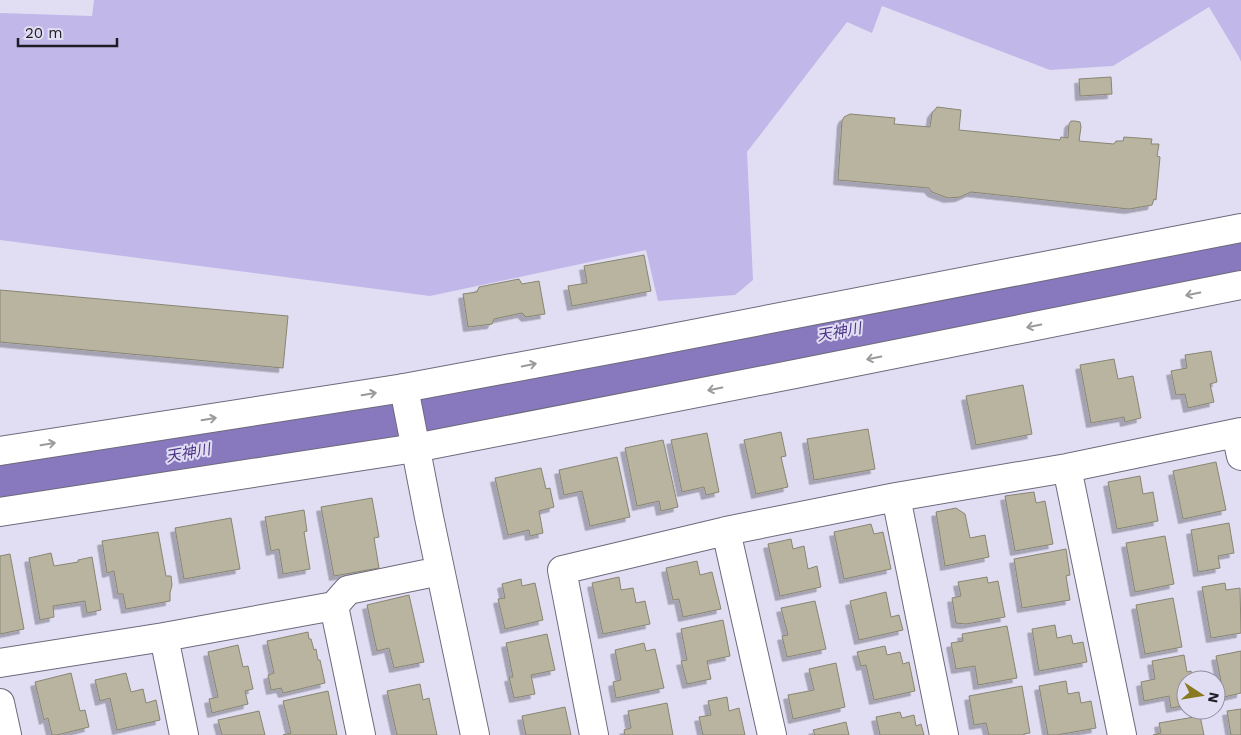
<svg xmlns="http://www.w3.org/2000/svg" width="1241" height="735" viewBox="0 0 1241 735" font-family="'Work Sans','Noto Sans JP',sans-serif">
<defs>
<filter id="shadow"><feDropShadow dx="-4.5" dy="4.5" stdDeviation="0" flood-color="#0004"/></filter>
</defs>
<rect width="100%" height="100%" fill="#e1def3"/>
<path fill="#c1b8e9" d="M94,0H1241V62L1239,57L1209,7L1113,66L1050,70L882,6L872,33L847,22L747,152L753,280L735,295L658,301L646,250L430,296L0,240V13L92,16Z"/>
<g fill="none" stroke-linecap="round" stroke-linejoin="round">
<path stroke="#8879be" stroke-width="60" d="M439,412L707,357L957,309L1241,258
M0,485L376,422"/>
</g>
<path fill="#b8b4a0" stroke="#888572" filter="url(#shadow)" d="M1111,77L1112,94L1080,96L1079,79Z
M937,107L961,110L959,130L1060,140L1061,137L1068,138L1069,124L1071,121H1075L1080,122L1081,127L1079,141L1114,144L1116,141H1123L1124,137L1152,139L1151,144H1159L1157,156L1160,157L1156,200L1154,199L1152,205L1129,209L971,192L960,197L948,198L932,192L929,188L838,180L842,121L844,117L850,114L895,118L894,124L930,127L932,113Z
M644,255L651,291L572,306L568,286L587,283L584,266Z
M519,279L522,284L539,281L545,314L526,317L522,313L494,319L492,324L468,327L463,294L477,292L479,287Z
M0,290L288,316L283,368L0,342Z
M1211,351L1217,382L1210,384L1214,402L1188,408L1185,394L1176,395L1171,371L1187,368L1185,355Z
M1114,359L1118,379L1133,376L1141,418L1125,422L1124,417L1091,423L1080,365Z
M1023,385L1032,434L976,445L966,396Z
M868,429L875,469L814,480L807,439Z
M781,432L786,456L781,457L788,487L756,494L744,440Z
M707,433L719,492L706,495L704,487L682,492L671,440Z
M663,440L678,507L661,511L659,501L637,506L625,448Z
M617,457L630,517L590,526L582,491L564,495L559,470Z
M1216,462L1226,510L1183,519L1173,471Z
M541,468L546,489L550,488L554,507L539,511L543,533L530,536L529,530L508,535L495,478Z
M1140,476L1143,494L1153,492L1158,521L1117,529L1108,482Z
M1034,492L1036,503L1045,501L1053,544L1015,551L1005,496Z
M372,498L379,537L374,538L379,568L334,576L321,507Z
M956,508L965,514L970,538L985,535L989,557L945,566L936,512Z
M304,510L307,531L304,532L310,569L283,574L279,549L271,551L265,517Z
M231,518L240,569L184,579L175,528Z
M1229,523L1234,553L1218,556L1220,568L1198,572L1191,530Z
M871,524L874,534L883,532L891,569L844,579L834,532Z
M158,532L166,576H171L172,585L170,593V601L126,609L123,594H118L114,571L107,573L102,541Z
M1165,536L1174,584L1135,592L1126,543Z
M791,539L793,549L804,546L808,569L817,566L821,587L780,596L768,544Z
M1066,549L1070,575L1066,576L1070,600L1022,608L1014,559Z
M51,553L54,566L78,562V560L92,557L101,610L87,613L85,601L53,606L54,617L40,620L29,558Z
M10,554L24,629L0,634V556Z
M697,561L700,575L712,572L721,609L683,617L679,599L673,600L666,568Z
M619,577L621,590L633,588L636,603L645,601L650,624L603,634L592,583Z
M987,577L988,583L998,581L1005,617L966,624L956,623L952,598L961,596L958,582Z
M521,579L522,586L535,583L543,620L505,629L498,599L505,598L502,584Z
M1225,583L1226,590L1240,588L1241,633L1211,638L1202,587Z
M886,592L891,617L899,615L903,630L859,640L850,601Z
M409,595L424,662L394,668L389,648L377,651L367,605Z
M1173,598L1182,647L1145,654L1136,605Z
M815,601L826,649L787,657L782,636L788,635L781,608Z
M723,620L730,656L707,661L711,679L687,684L681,661L687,660L681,629Z
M1055,625L1057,638L1071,635L1073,644L1083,642L1087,662L1039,671L1032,629Z
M1007,626L1017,678L978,685L975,666L956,669L951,643L963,641L962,634Z
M308,632L309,639H311L314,650L316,649L318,660H320L325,683L283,693L281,688L271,690L268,675L274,673L267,641Z
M547,634L555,670L531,675L535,694L514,698L509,677H513L506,643Z
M644,643L646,651L655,649L664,688L616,698L613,682L621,680L615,650Z
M238,645L243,667L248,666L253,689L245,691L248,704L212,713L209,699L218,697L208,652Z
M885,646L887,655L900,652L903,664L909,662L915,691L874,700L866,665L861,666L857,652Z
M1241,651V693L1224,697L1216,656Z
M1184,655L1187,672L1191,671L1193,680H1186V705L1171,708L1169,696L1144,701L1141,682L1155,679L1152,661Z
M836,663L845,707L793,719L788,695L814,690L809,669Z
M71,673L80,711L85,710L89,727L57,735H52L48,718L44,720L35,682Z
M126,673L131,692L143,689L146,703L156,700L160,720L117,730L110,698L100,701L95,680Z
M1066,681L1068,694L1079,692L1081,703L1091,701L1096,728L1057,735H1048L1039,686Z
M420,684L423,700L429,698L437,735H397L387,691Z
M1022,686L1030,733L1024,734V735H989L986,723L974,725L969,696Z
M328,691L337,735H283L291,733L283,701Z
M727,697L729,711L739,708L745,735H703L699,717L711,715L708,701Z
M667,703L673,735H625L624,730L631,728L628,711Z
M565,707L571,735H526L522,716Z
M1241,709V735H1231L1227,711Z
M259,711L265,735H222L218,720Z
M900,712L902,718L914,715L916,726L921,724L924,735H880L876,717Z
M1200,716L1204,735H1153L1161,733L1159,723Z
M846,722L849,735H815L813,730Z"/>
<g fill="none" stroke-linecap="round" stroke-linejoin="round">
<g stroke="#6e6a7c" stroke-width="30">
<path id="minor" d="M404,388L429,517L475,735
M1236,433L1241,456
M1067,468L1122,735
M896,497L944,735
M726,531L772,735
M334,606L361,735
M164,637L184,735
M0,663L164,637L334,606L348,590L440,571
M0,703L7,735
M594,735L562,570L726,531L896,497L1067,468L1241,432"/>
</g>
<g stroke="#6e6a7c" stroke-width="30">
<path id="tertiary" d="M0,451L404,388L646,343L1241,228
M0,512L415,448L795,374L1241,285"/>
</g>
<use href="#minor" stroke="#fff" stroke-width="28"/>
<use href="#tertiary" stroke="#fff" stroke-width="28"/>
</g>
<defs><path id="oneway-shaft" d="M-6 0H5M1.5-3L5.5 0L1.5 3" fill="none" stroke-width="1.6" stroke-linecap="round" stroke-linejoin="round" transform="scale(1.25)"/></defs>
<g stroke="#9a999c">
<use href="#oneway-shaft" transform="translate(1193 294) rotate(169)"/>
<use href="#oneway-shaft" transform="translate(1034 326) rotate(169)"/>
<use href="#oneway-shaft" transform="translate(874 358) rotate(169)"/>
<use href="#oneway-shaft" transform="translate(529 365) rotate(-11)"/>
<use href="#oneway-shaft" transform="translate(715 389) rotate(169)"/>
<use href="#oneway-shaft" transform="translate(369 394) rotate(-9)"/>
<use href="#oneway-shaft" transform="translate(209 419) rotate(-9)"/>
<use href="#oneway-shaft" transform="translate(48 444) rotate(-9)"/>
</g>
<g text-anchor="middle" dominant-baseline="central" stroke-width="4" stroke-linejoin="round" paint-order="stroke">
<g font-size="15" font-style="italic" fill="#4d3487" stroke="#e1def3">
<text transform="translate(839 332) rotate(-10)">天神川</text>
<text transform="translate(188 453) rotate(-10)">天神川</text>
</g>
</g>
<g transform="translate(1201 695) rotate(102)"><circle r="24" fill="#e1def3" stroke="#9390a0"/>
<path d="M0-4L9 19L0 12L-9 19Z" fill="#8a7a1f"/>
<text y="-8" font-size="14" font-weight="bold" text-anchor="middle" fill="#1e1c24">N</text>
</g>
<path d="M18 38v8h99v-8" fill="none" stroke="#1e1c24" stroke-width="2.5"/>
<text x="25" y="38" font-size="15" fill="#1e1c24" stroke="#e1def3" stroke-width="4" paint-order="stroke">20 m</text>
</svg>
